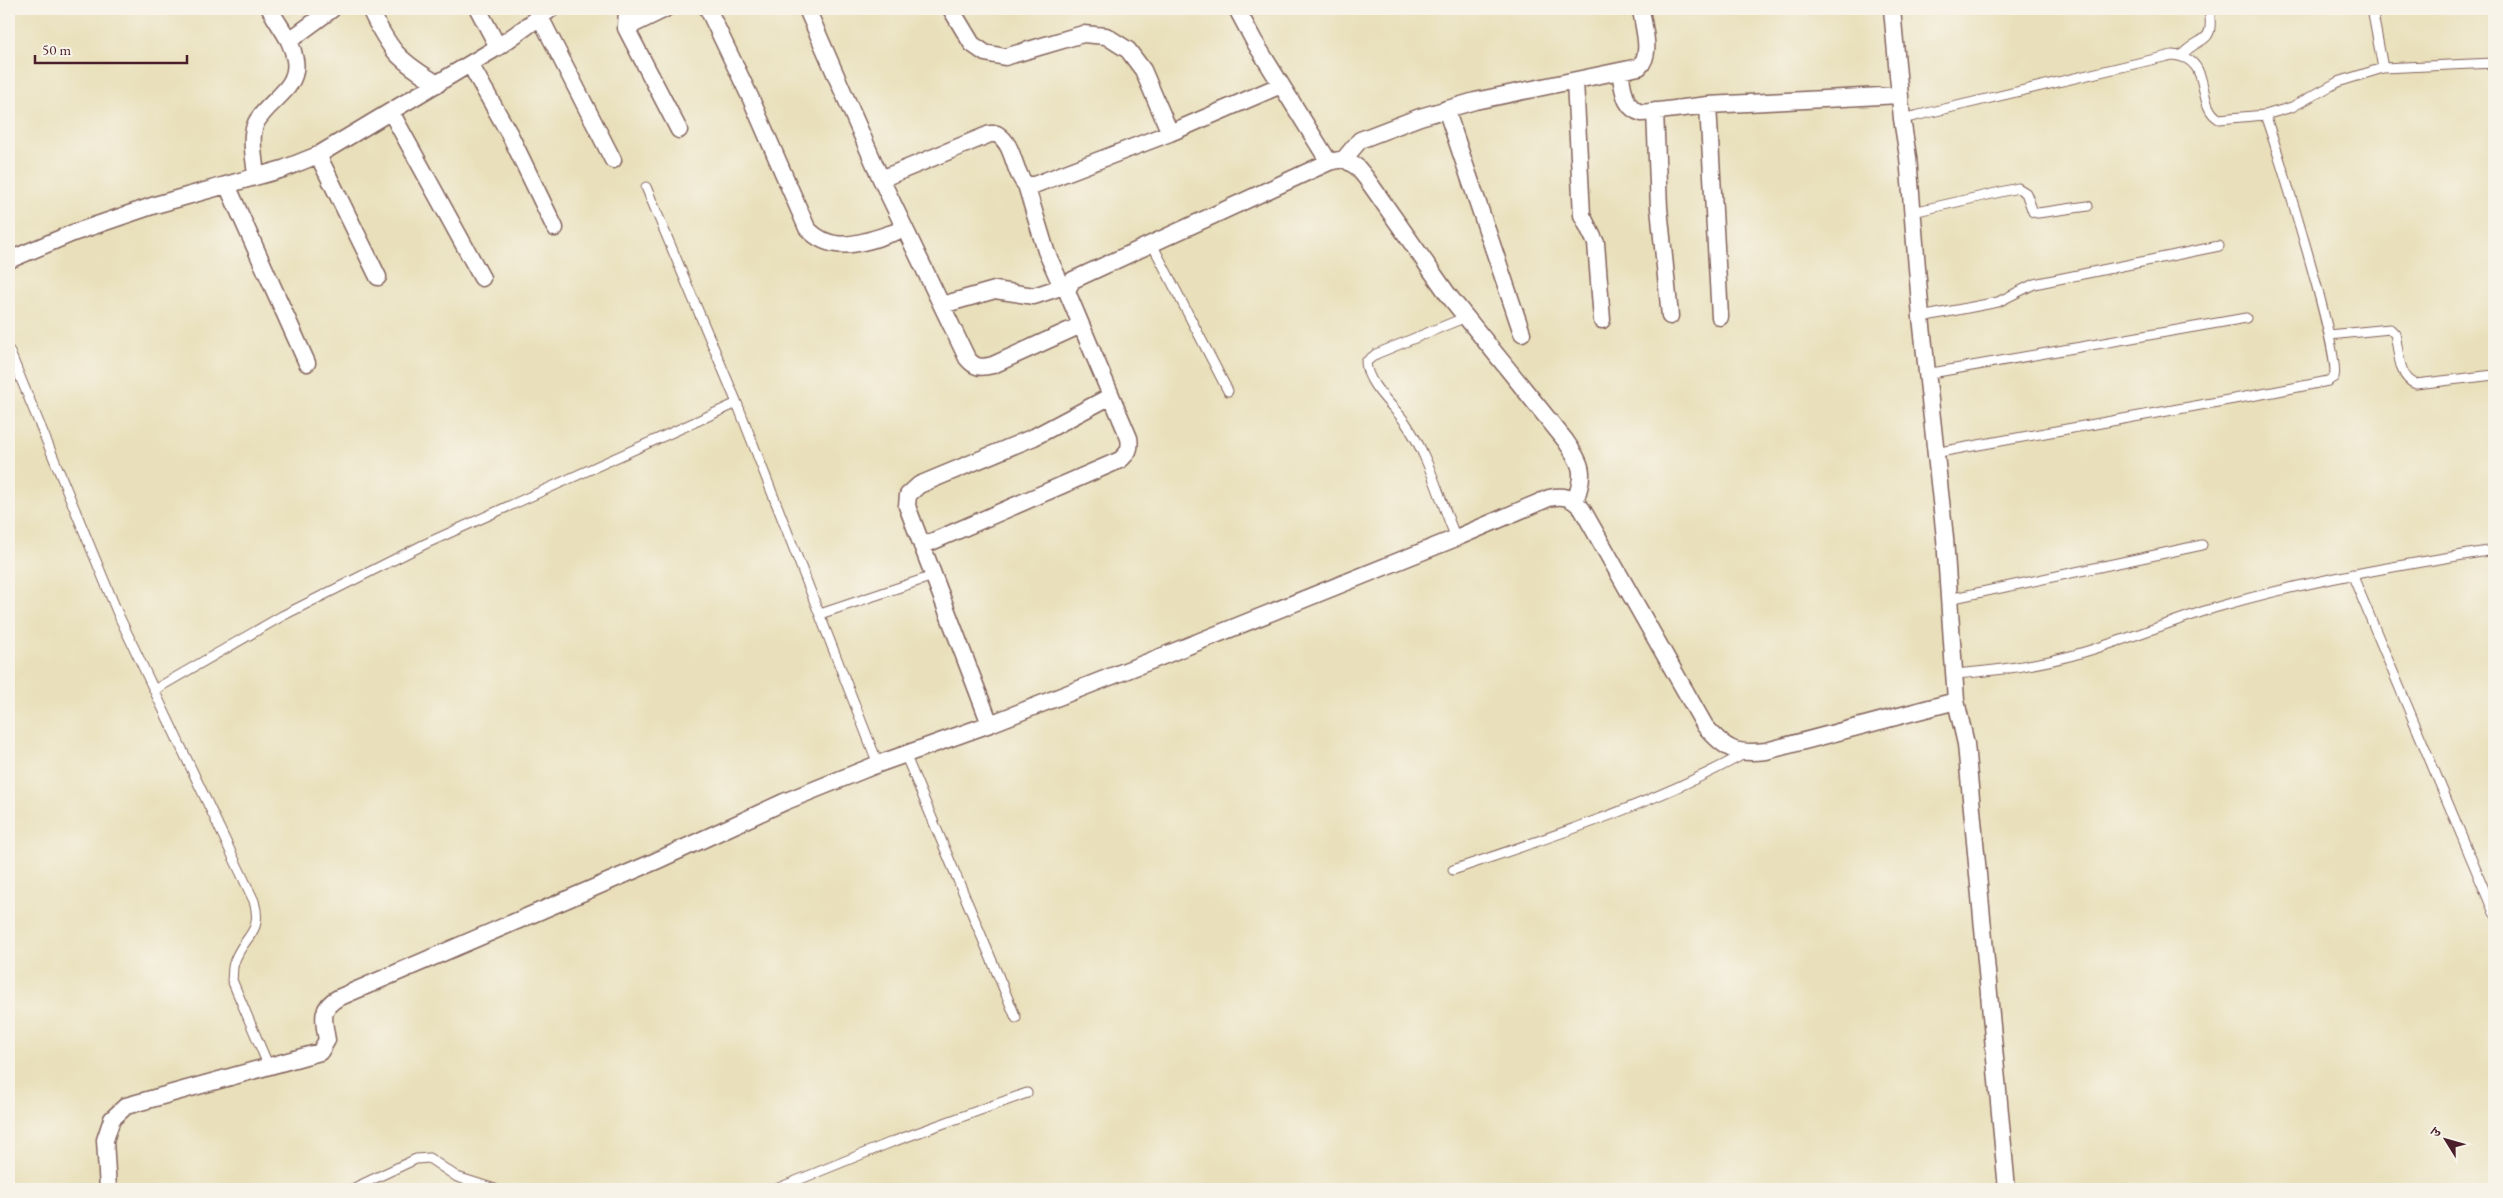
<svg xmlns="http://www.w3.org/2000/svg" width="2503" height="1198" viewBox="0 0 2503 1198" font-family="'EB Garamond','Noto Serif Devanagari',serif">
<rect width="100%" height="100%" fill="#f7f3e8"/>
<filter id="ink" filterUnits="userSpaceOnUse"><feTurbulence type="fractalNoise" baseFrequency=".02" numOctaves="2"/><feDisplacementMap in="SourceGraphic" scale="10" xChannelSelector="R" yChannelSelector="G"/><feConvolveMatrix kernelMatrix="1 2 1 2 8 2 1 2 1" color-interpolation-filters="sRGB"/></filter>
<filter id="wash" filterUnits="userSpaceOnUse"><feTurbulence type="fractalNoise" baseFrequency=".0096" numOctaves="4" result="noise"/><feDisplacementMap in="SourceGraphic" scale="20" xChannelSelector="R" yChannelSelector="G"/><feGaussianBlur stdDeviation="1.12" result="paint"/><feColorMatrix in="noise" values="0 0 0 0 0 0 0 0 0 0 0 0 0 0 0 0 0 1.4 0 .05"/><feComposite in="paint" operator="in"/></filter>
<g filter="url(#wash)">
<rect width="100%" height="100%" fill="#e9e0bb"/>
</g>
<g filter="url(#ink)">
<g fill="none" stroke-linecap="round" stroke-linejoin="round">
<g stroke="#82635d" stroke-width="11">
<path id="service" d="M2372,9L2383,68
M2181,56C2200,34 2215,47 2209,9
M1902,119L2172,55C2215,58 2194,105 2219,119L2265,115L2292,107L2338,82L2383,68L2494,63
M646,187L737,403L878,764
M1913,212L2018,188L2026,193L2033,212L2038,213L2088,206
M1152,244L1228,391
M1921,317L1998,302L2034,284L2219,246
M2329,335L2390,329L2395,334C2399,351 2398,378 2416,384L2494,375
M9,350L118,614L254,901C264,935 242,936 234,963C232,968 233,975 232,980L269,1067
M1926,374L2246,318
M1934,453L2273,392L2328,381L2334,377C2342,357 2277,148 2265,115
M1456,538C1440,500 1429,456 1405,422C1393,405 1367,385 1366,362L1376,354L1466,317
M2352,574L2494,913
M1949,599L2202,545
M820,614L933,576
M1955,674C1994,671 2032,666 2070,656C2119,643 2166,623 2214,608C2305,581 2400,565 2494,550
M154,690L282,616L425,544L737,403
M905,754L1016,1018
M1453,870C1553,836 1652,805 1744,754
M352,1189L416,1159L429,1158L457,1177L495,1189
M776,1189L892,1142L1027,1093"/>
</g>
<g stroke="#82635d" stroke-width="19">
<path id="minor" d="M370,9C390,51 398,60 438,84
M478,9L498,47
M627,9L626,28L679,130
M708,9L751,99L807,228C835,259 870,239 905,229
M807,9L881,179L967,358C975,368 980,368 993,365L1081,325
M951,9L972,44L985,53L1005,57L1083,34L1106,36L1128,50L1143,70L1170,133
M1237,9L1254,41L1329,162
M1892,9L1902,119L1908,157L1921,317L1945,538L1956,701L1966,744L2007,1189
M540,17L613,160
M626,28L665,9
M290,40L332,9
M470,64L510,135L555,228
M1620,73C1624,89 1623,108 1642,113L1708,105L1900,95
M1575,81L1582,215L1596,243L1602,320
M1708,105L1720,317
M1446,109L1522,333
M1655,111L1659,208L1670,316
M391,112L482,278
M318,155L378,277
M1344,159L1360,140L1420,117L1475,101L1639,67C1653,54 1643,27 1641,9
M256,176C255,161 249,137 256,123C267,101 300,89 295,60C292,39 279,27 270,9
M881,179L990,134H997C1015,145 1012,170 1026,185H1034L1170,133L1281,85
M227,185L307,363
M1026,185L1046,251L1062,287
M9,260L73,233L155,205L283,169L318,155L498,47L551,9
M942,305L995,290L1034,296L1070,284
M922,546L1120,460C1128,453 1131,449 1129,438L1068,294V288L1073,280L1329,162L1344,159L1357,167L1366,178L1449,296L1565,440C1582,465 1586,472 1575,501
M990,724L907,506L908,495L919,485L1034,437L1111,396
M108,1189L105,1140L112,1119L126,1106L320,1052L327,1040C324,1022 319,1008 338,998L656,861L784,802L878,764L990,724L1158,658L1456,538L1549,498C1564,495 1572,497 1582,509L1705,726C1725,749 1735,755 1766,751L1956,701"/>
</g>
<use href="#service" stroke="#fff" stroke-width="9"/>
<use href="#minor" stroke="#fff" stroke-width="16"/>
</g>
</g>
<rect width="2503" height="1198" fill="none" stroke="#f7f3e8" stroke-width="30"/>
<g transform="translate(2446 1140) rotate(307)" stroke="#f7f3e8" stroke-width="4" paint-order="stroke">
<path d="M0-4L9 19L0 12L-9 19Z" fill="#4a1f2b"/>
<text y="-8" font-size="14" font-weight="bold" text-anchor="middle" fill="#4a1f2b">उ</text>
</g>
<path d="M35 55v8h152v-8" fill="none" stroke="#4a1f2b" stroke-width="2.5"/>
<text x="42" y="55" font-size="15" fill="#4a1f2b" stroke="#f7f3e8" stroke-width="4" paint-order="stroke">50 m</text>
</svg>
